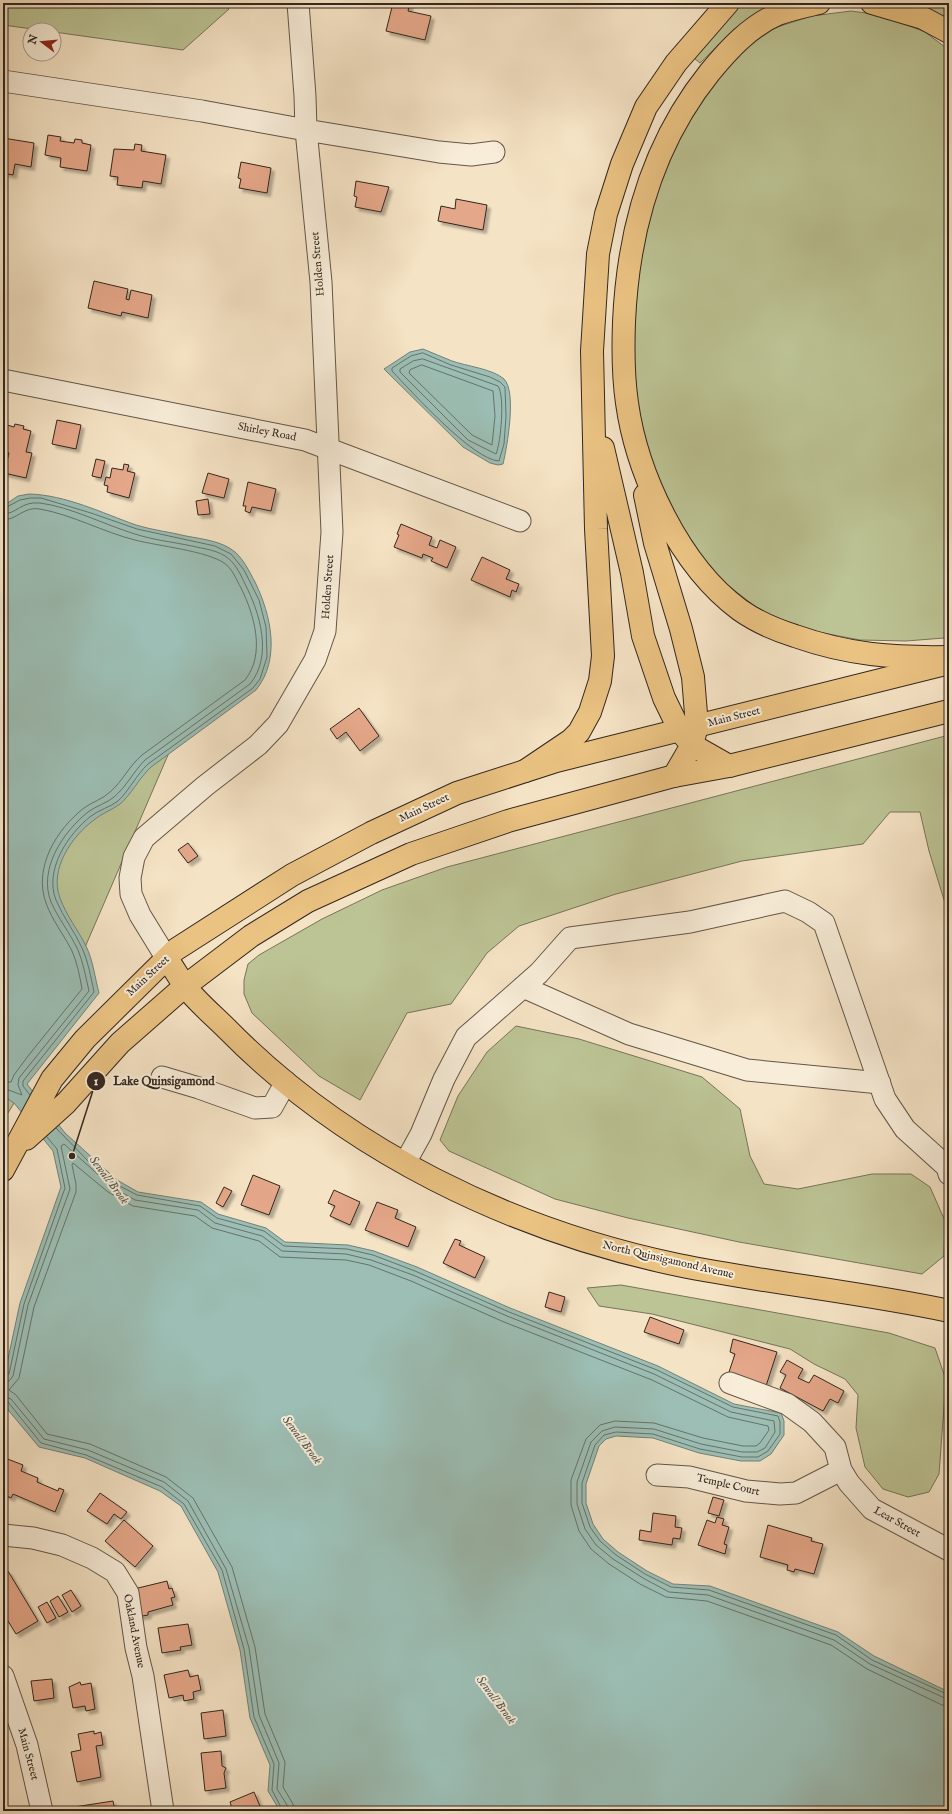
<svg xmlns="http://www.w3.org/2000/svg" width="952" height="1814" viewBox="0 0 952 1814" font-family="'IM FELL English',serif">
<defs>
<filter id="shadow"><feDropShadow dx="3.5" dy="3.5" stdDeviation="1" flood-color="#0004"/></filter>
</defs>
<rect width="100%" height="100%" fill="#f5e3c5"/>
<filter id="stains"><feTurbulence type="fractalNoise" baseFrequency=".005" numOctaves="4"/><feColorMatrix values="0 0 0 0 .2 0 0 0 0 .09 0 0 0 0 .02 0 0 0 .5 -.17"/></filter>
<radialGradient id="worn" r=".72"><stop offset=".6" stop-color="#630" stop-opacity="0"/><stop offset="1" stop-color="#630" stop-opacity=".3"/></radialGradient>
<path fill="#bcc394" stroke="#77745a" d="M3,3H224L229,9L183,50L54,32V30H40L3,25Z
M741,3H780C748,14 724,40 700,63L694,58Z
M912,3H949V24Z
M851,11L881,15L925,32L949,50V636L944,638L906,641L860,640L813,631L762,612L710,571L681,532L640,435L630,363L641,244L666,155L730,59L774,28L812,16Z
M187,711L26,1084L6,1116L3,1114V1024L51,849Z
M949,735V916L929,851L920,812H890L863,844L742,861L616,894L519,926L487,953L451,1004L407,1013L360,1100L319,1076L252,1013L244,994V980L248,964L259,955L322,919L382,890L447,867Z
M516,1026L579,1039L702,1077L740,1109L750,1156L764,1184L798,1189L872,1174H911L930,1187L945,1221L944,1256L922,1274L739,1242L628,1218L555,1199L449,1151L440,1140L458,1096L487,1052Z
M621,1285L889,1333L935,1348L946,1380L939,1474L929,1492L908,1497L883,1489L865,1467L856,1428L858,1395L845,1379L814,1364L790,1349L652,1314L599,1306L587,1288Z"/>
<path fill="#9cbeb4" stroke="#728178" d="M423,349C433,353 442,357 452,361C466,366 493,369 504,379C517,392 507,447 503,464L498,465L490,463L463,447L384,369L410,352Z
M29,494C66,495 102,513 136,525C152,530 170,532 186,536C202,539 222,541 235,552C244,560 249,571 255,582C271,615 281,659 256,690L151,767C140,777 130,796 120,804C112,810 102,813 94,820C72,836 49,869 60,898C66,915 78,930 86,946C93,960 95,978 99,993L27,1084L65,1133L117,1180L138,1192L201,1202L218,1214L266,1228L285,1242L348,1245L374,1251L417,1267L510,1308L658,1366L734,1404L781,1413L784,1421V1435L771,1454L760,1461H741L699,1453L653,1438L616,1436L606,1439L599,1446L586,1484V1503L593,1524L603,1539L618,1552L647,1571L673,1584L710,1586L838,1632L874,1656L949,1692V1811H280L268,1791L270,1765L250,1718L240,1650L218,1572L181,1506L160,1491L85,1458L39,1447L4,1405L3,1382L20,1303L61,1187L53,1151L14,1103L3,1096V506L18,496Z"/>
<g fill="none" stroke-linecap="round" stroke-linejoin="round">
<path stroke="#67726a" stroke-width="1" d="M423,353L451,365L490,377L500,382L505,387L506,416L504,444L499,461C473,460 411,391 392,371V368L411,356Z
M423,359L498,386C505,396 501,442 496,454L468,440L400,372V369L413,361Z
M422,365L493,391L495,416L492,445L472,435L409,373L410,370Z
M3,509L20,500L30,498H41L91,513L137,529L215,546L231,554L244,570L259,600L266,627L267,657L260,679L253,688L148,764C137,774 128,792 118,801C110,807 99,810 91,816C68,834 44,870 56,900C63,917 75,932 82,948C88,961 91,978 94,992L23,1081V1086L30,1095
M3,514C17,514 21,501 40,503C71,507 105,525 135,534C153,540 173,542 192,546C204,549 219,550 229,559C236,565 241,575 245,584C260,613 273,656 250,684L145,760C134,771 126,787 114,797C107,803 96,806 88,812C63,832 38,869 51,902C58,918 70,933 78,950C83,962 86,978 89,991L19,1078L18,1085L22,1095L3,1088
M3,520C17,520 24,506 40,509C73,515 103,532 135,540C158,546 207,551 224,563C232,568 236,579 241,588C254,614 266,654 245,680L142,755C129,766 122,782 110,792C103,799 92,802 84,808C57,829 33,867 46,903C52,920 64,935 72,951C77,962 80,977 82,989L28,1056L14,1075L11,1082H3
M56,1128L91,1164L114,1183L137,1195L200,1206L217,1218L264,1231L284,1246L347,1249L373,1255L415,1271L509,1312L657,1370L733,1407L778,1416L780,1422V1434L768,1451L758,1457H742L700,1449L653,1434L616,1432L604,1435L595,1445L582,1483V1503L590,1527L600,1541L616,1555L645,1574L671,1587L709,1590L836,1635L872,1660L949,1695
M3,1377L9,1374L24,1304L65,1188L57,1149L47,1137
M3,1382L9,1381L13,1376L28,1305L70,1189L61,1146L64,1144L112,1187L135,1200L198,1210L215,1223L262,1236L282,1251L346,1254L371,1260L413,1275L507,1316L654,1374L731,1412L774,1421L775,1432L765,1448L757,1452H742L701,1444L654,1429L615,1427L602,1431L591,1442L577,1482V1504L585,1529L596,1545L613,1559L643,1578L669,1592L708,1595L834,1640L870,1664L949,1700
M3,1396L11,1399L44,1439L88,1450L164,1482L188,1501L226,1569L249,1648L259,1715L279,1763L277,1789L287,1805L288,1811
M3,1401L8,1402L41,1443L86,1455L162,1487L184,1504L222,1570L244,1649L254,1717L274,1764L272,1790L283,1811
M294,1811L293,1804L283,1787L285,1762L265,1714L255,1647L232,1567L193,1498L166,1477L90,1444L47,1434L16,1395L9,1390L19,1378L34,1307L76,1192V1184L72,1165L73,1163L108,1192L133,1206L195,1216L212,1228L259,1241L280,1257L346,1260L369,1265L411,1281L504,1322L652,1380L728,1417L768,1426L769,1430L760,1443L756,1446H743L703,1438L654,1423L615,1421L600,1425L586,1439L571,1480V1505L579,1531L591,1549L609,1564L640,1584L666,1597L707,1601L831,1645L867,1669L942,1705L949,1706"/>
</g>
<path fill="#e5a789" stroke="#32261f" filter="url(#shadow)" d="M393,3H410L408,11L431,16L425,40L386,31Z
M48,135L61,137L60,141L74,143L75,139L82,140V143L91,145L87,171L60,167L61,158L45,155Z
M3,138L34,143L31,167L15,164L13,175L3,173Z
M135,144L142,145L141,151L166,155L161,184L143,181L142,188L117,185L118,177L110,176L114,149L134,150Z
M241,162L271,168L267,193L239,188L241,179L238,178Z
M356,181L389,187L381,212L355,207L357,197L354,196Z
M456,199L487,205L483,230L438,221L441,206L455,209Z
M94,281L128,289L126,299L129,300L131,290L152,295L148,318L122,312L121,316L88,308Z
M57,420L81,425L76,449L52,444Z
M15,424L24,426L23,429L31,431L26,452L32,453L26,478L4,473L9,453L3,451V441L7,425L14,427Z
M96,459L105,461L101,478L92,476Z
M124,464L129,465L127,471L135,473L129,498L107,492L108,486L104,485L106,477L110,478L112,468L123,470Z
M208,473L229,479L224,498L202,493Z
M248,482L276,489L271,511L252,507L250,513L245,511L246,506H243Z
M208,499L210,514L198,515L196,501Z
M401,524L432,537L429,545L437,548L440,540L456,547L447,568L431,561L433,558L423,554L422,558L394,547L399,535L397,534Z
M482,557L510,570L506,579L519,584L516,592L512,590L510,597L471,580Z
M359,708L379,736L360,751L346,732L337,739L330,729Z
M188,843L198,856L188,863L178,850Z
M253,1175L280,1186L269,1215L241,1205Z
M224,1187L232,1191L223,1207L216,1203Z
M334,1190L360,1202L350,1225L330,1216L335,1206L328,1203Z
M377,1202L398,1210L395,1218L416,1227L408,1247L365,1230Z
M455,1239L461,1241L459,1245L485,1257L475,1278L443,1263Z
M549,1292L565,1297L561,1312L545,1307Z
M650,1317L684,1330L679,1344L644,1332Z
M733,1339L777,1352L766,1386L728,1375L735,1354L730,1352Z
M787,1360L803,1369L798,1378L809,1383L814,1375L844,1391L838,1403L830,1399L823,1411L780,1388L786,1375L780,1372Z
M5,1458L23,1465L21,1471L38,1478L37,1482L58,1491L59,1488L64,1490L55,1512L13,1494L11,1498L3,1494V1463Z
M100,1493L127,1512L121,1519L114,1514L107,1524L87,1511Z
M713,1497L724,1500L719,1516L708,1513Z
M653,1513L676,1516L675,1527L682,1528L680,1539L673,1538L672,1545L639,1540L640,1530L651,1532Z
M717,1517L724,1519L722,1525L729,1527L724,1544L727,1545L725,1554L698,1545L707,1520L715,1523Z
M124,1520L153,1546L135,1567L105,1541Z
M768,1525L812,1538L811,1541L823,1544L814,1574L795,1569L794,1572L787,1570L788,1565L760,1557Z
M8,1571L38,1621L16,1634L3,1613V1574Z
M167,1581L169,1589L172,1588L175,1597L171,1598L173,1605L148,1612V1615L137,1617L134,1589Z
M71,1590L81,1606L72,1612L62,1595Z
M58,1596L68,1612L59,1617L50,1601Z
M47,1602L56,1618L47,1623L38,1607Z
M188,1624L192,1645L180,1647L181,1650L162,1653L158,1628Z
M188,1670L190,1677L198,1675L201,1690L193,1692L194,1699L184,1701L183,1695L169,1698L164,1675Z
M52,1679L54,1698L34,1701L31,1681Z
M80,1682L81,1685L91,1683L95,1709L86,1711L85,1706L73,1708L69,1687Z
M223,1710L226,1736L204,1739L201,1713Z
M94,1731V1734L101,1732L103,1745L96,1746L101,1777L77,1782L71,1752L81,1750L78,1734Z
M221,1751L222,1766L226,1768L224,1773L226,1788L205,1791L201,1753Z
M254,1792L262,1811H233L230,1802Z
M113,1801L115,1811H75L74,1807Z"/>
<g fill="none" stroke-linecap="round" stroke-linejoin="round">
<g stroke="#635548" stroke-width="23">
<path id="minor" d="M3,81L202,111L306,130L439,152L471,155L494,152
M3,380L305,440L520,521
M167,959L140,915L131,894L130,878L134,857L144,838L205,786L258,745L278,724L315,660L325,631L332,532L321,282L306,130L305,96L298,3
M523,987L629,1034L747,1070L880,1083
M162,1077L199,1088L255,1108L272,1107L286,1082
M405,1163L421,1134L444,1079L466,1037L539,973L570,938L690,922L785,901L808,912L824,923L885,1099L905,1129L947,1167L949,1174
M730,1383L787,1404L812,1422L835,1447L841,1470L849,1483L872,1509L949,1550
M657,1475L689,1477L746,1491L780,1494L796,1493L841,1470
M3,1535L33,1538L62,1545L92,1558L115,1572L128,1593L136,1648L143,1676L163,1811
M3,1676L27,1745L42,1811"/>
</g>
<g stroke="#32261f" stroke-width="24">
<path id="major" d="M167,959C173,967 178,976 184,985C196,1001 213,1015 227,1029C347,1151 511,1230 678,1265C767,1283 859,1292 949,1311
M26,1139L66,1103L120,1043L185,986L251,936L308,901L411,854L508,821L674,776L729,766L949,711
M3,1170L52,1079L85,1039L175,950L292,875L371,833L457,793L556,761L949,663"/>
</g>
<g stroke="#32261f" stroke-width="24">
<path id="highway" d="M819,3C806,6 791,9 778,14C750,26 729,49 710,72C652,144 628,231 624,322C623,349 623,376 627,403C637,475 680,566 740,610C757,622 776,630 795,636C849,655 893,658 949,657
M872,3L923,18L949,32
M603,448L632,573L643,636L664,698L680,731L692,745L729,766
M645,495L655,543L681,629L693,677L697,726L692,745L674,776
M525,771L571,740L579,732L590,712L600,681L603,656L596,529L592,351L598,254L606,214L622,164L646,107L676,63L728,3"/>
</g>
<use href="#minor" stroke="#f8edd9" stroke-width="21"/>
<use href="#major" stroke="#eac282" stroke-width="22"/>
<use href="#highway" stroke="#eac282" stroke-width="22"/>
</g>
<g text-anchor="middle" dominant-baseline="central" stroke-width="4" stroke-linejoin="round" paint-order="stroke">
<g font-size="11" fill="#32261f" stroke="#f8edd9">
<text transform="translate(318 264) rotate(-95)">Holden Street</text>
<text transform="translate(267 432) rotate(11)">Shirley Road</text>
<text transform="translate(328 587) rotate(-86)">Holden Street</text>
<text transform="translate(734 717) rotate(-14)">Main Street</text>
<text transform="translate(424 808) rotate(-25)">Main Street</text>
<text transform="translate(148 976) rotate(-43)">Main Street</text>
<text transform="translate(668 1260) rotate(13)">North Quinsigamond Avenue</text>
<text transform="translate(728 1485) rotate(13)">Temple Court</text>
<text transform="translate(897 1522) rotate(29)">Lear Street</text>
<text transform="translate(134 1631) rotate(79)">Oakland Avenue</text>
<text transform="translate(28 1754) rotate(75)">Main Street</text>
</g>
<g font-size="12" font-style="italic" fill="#52544c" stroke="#f8edd9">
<text transform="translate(109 1180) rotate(53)">Sewall Brook</text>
<text transform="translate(302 1440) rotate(53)">Sewall Brook</text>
<text transform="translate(496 1700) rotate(53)">Sewall Brook</text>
</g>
</g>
<path fill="none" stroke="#32261f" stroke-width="1.5" d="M72 1156L96 1081"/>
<g fill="#32261f" stroke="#f8edd9" stroke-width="1.5">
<circle cx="72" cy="1156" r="4"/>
<circle cx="96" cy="1081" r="10"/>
</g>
<g font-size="12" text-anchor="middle" font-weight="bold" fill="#fff">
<text x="96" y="1085">1</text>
</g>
<g font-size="12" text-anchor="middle" font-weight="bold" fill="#32261f" stroke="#f8edd9" stroke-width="4" stroke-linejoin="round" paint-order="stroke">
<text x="164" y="1085">Lake Quinsigamond</text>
</g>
<rect width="952" height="1814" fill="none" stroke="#f5e3c5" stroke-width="16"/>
<rect x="4" y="4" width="944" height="1806" fill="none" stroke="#32261f" stroke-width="2"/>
<rect x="8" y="8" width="936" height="1798" fill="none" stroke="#32261f"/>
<g transform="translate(42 42) rotate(286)"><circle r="19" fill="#f8edd9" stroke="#a99d8f"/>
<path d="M0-3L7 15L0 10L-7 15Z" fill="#8f2418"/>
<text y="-6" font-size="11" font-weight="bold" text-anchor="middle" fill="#32261f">N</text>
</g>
<rect width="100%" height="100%" filter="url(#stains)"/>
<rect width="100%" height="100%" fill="url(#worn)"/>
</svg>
